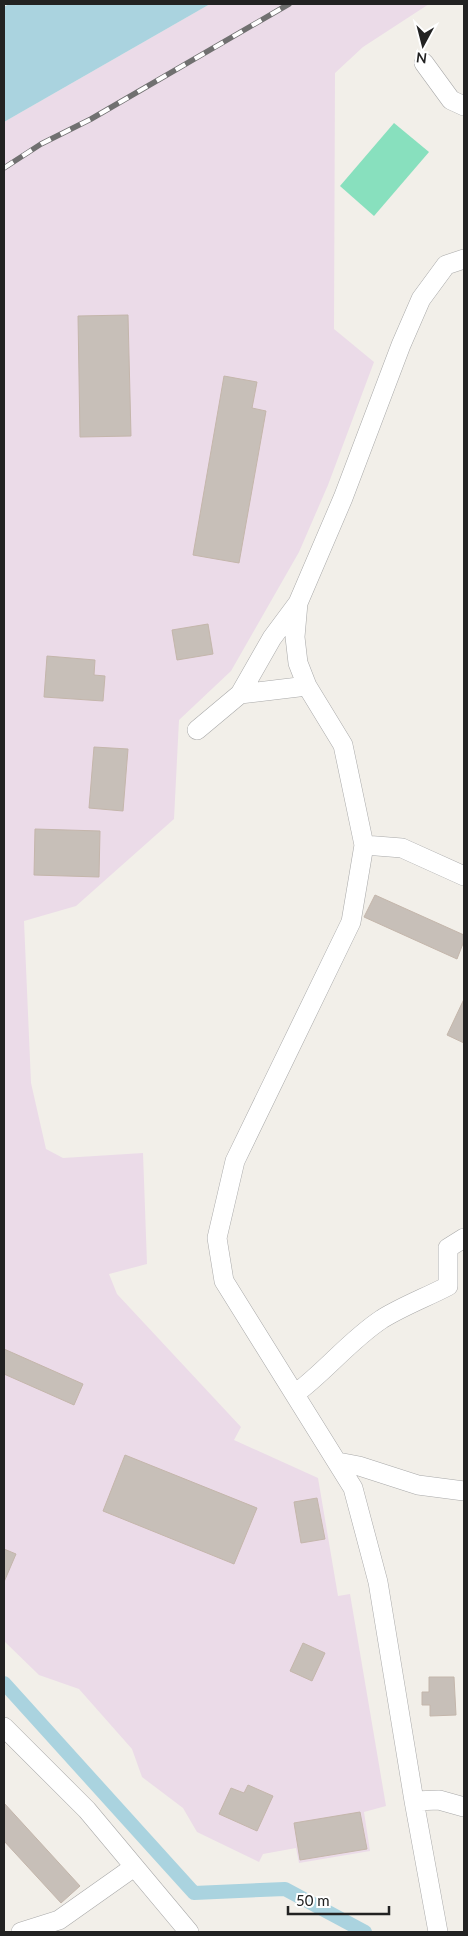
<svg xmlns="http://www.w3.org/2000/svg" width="468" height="1936" viewBox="0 0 468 1936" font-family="Lato,sans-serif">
<rect width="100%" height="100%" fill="#f2efe9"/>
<path fill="#ebdbe8" d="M210,4H429L363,47L335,73L334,329L374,362L328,485L299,552L231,671L179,720L174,819L76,906L24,921L31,1083L46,1149L63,1158L143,1153L147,1264L109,1274L117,1294L241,1427L234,1440L318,1478L338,1596L350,1594L386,1806L364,1812L370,1851L299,1863L296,1848L263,1854L259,1862L197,1832L183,1808L142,1777L132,1749L79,1689L39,1675L4,1641V122Z"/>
<path fill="#88e0be" d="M394,123L429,152L374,216L340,186Z"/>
<path fill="#aad3df" d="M9,4H210L4,122V7Z"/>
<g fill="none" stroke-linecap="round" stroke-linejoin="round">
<path stroke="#aad3df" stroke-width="14" d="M4,1683L194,1893L285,1889L365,1932"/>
</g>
<path fill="#c7bfb8" stroke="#c4b6ab" d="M128,315L131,436L80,437L78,316Z
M224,376L257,382L252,408L266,411L239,563L193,555Z
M208,624L213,654L177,660L172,630Z
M47,656L95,660L94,675L105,676L103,701L44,697Z
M94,747L128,749L123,811L89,808Z
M35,829L100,831L99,877L34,875Z
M375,895L464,935V941L457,959L364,917Z
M464,999V1043L447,1035Z
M4,1349L83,1384L74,1405L4,1374Z
M125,1455L257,1508L234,1564L103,1511Z
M317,1498L325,1539L301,1543L294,1502Z
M4,1549L16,1554L4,1582Z
M303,1643L325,1653L312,1681L290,1671Z
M429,1677H454L456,1715L430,1716V1705H422V1692H429Z
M248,1785L273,1796L257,1831L219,1814L231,1788L244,1793Z
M4,1803L80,1886L61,1903L4,1841Z
M360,1812L367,1849L300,1860L294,1823Z"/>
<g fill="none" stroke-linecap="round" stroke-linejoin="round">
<g stroke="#a9a9a9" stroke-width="20">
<path id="minor" d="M424,63L451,100L464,106
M240,694L307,686
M197,730L240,694L272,638L298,603
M364,845L402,848L464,876
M295,1394C326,1371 350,1340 382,1319C403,1306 427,1297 448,1286V1248L464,1238
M338,1462L359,1466L418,1485L464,1491
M4,1727L87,1810L189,1932
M414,1801L439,1800L464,1807
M21,1932L59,1920L134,1867
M438,1932L414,1801L378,1582L353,1488L224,1281L217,1238L235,1161L351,922L364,845L343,745L307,686L298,663L295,637L298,603L343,498L401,345L421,299L446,265L464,259"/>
</g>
<use href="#minor" stroke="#fff" stroke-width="19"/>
<g stroke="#707070" stroke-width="5.5">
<path id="rail" d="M4,168L41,144L91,119L289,4"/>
</g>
<use href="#rail" stroke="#fff" stroke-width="4" stroke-dasharray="11" stroke-linecap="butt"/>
</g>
<rect width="468" height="1936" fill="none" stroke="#222222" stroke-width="10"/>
<g transform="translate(423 45) rotate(187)" stroke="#ffffff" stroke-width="4" paint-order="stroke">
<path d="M0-4L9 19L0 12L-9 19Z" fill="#222222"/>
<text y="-8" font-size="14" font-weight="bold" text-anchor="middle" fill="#222222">N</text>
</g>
<path d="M288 1906v8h101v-8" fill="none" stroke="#222222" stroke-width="2.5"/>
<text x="296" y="1906" font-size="15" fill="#222222" stroke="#ffffff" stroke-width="4" paint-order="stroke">50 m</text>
</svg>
